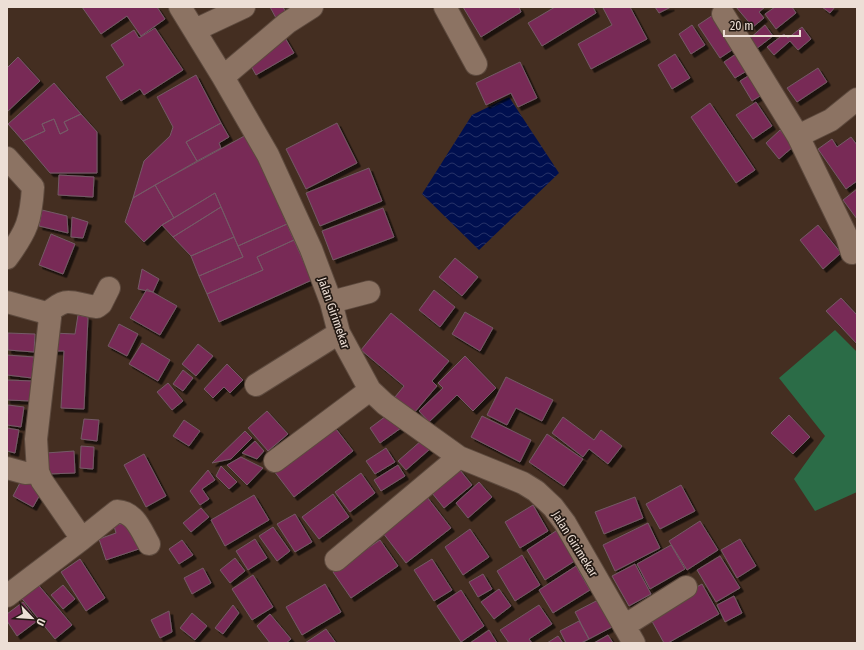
<svg xmlns="http://www.w3.org/2000/svg" width="864" height="650" viewBox="0 0 864 650" font-family="'Fira Sans Condensed',sans-serif">
<defs>
<pattern id="water-waves" width="16" height="10" patternUnits="userSpaceOnUse"><rect width="16" height="10" fill="#000f4f"/><path d="M0 5q4-4 8 0t8 0" fill="none" stroke="#263268"/></pattern>
<filter id="shadow"><feDropShadow dx="3.5" dy="3.5" stdDeviation="0" flood-color="#0009"/></filter>
</defs>
<rect width="100%" height="100%" fill="#442e21"/>
<path fill="#2b6c47" d="M835,330L857,352V492L815,511L794,479L825,436L779,378Z"/>
<path fill="url(#water-waves)" d="M509,97L559,173L479,250L422,194L472,115Z"/>
<path fill="#782b57" stroke="#745a66" filter="url(#shadow)" d="M82,7H157L165,19L141,36L127,16L101,34Z
M270,7H283L286,13L276,18Z
M463,7H519L521,12L481,37Z
M555,7H593L596,13L542,46L528,23Z
M605,7H630L647,39L591,69L578,44L612,25L603,8Z
M655,7H671L659,13Z
M736,7H765L759,12L764,18L753,27Z
M775,7H792L796,13L776,29L765,14Z
M822,7H835L830,13Z
M716,13L738,46L720,58L698,25Z
M692,25L705,45L691,54L679,34Z
M765,25L773,36L756,49L749,39Z
M802,27L811,39L798,50L790,41L774,55L767,47L784,34L788,38Z
M155,28L183,70L144,95L140,89L121,101L106,77L124,65L111,45L134,30L139,38Z
M284,36L294,53L256,75L247,59Z
M739,52L750,69L735,78L724,62Z
M675,54L690,78L672,89L658,65Z
M18,57L40,81L7,112V68Z
M520,62L537,98L518,107L511,93L486,105L476,83Z
M818,68L827,82L797,102L787,88Z
M753,73L765,93L752,101L740,81Z
M196,75L221,123L186,142L197,161L133,198L144,161L170,136L173,127L157,97Z
M54,83L81,114L64,122L68,130L60,134L54,119L42,124L45,131L23,141L8,124Z
M756,102L772,126L753,139L736,115Z
M710,103L755,170L736,183L691,117Z
M81,114L97,132V173H50L23,141L45,131L42,124L54,119L60,134L68,130L64,122Z
M221,123L229,137L219,143L221,148L197,161L186,142Z
M337,123L357,163L306,189L286,149Z
M780,130L794,146L779,159L766,143Z
M248,134L287,224L238,246L215,193L174,218L155,185Z
M851,137L857,145V181L846,189L818,149L832,139L837,147Z
M369,168L382,201L320,226L306,193Z
M59,175L94,177L93,197L58,195Z
M155,185L174,218L162,225L144,242L125,222L133,198Z
M857,189V219L843,200Z
M215,193L221,207L173,237L162,225Z
M221,207L234,237L191,256L173,237Z
M383,208L394,237L333,260L322,231Z
M42,210L67,216L68,233L39,226Z
M72,217L88,222L83,238L71,237Z
M287,224L294,240L257,257L263,270L207,294L199,276L243,257L238,246Z
M818,225L841,253L823,269L800,240Z
M51,234L75,244L63,274L39,265Z
M234,237L243,257L199,276L191,256Z
M294,240L312,280L219,322L207,294L263,270L257,257Z
M455,258L478,277L462,296L439,277Z
M142,269L159,279L153,292L138,289Z
M147,289L177,306L160,335L130,318Z
M434,290L455,307L440,327L419,310Z
M841,298L857,315V344L826,311Z
M465,312L493,328L480,351L452,334Z
M391,313L449,361L432,381L437,386L414,413L395,397L404,386L361,350Z
M78,315L88,317L84,409L61,408L64,351H52L53,333L75,334Z
M119,324L138,334L127,356L108,346Z
M8,333L35,334L34,352L8,350Z
M142,343L170,360L158,381L129,364Z
M198,344L213,356L196,376L182,364Z
M7,355L34,357L32,378L7,375Z
M465,356L496,388L473,411L457,395L429,422L419,411L443,388L438,383Z
M227,364L243,380L230,393L224,387L213,398L204,389Z
M183,370L193,378L183,391L173,384Z
M506,377L553,400L542,421L516,408L507,425L487,415Z
M7,380L33,381L32,401L7,400Z
M168,383L183,401L172,410L157,392Z
M8,405L24,407L21,427L7,425Z
M267,411L288,434L268,451L248,428Z
M390,413L401,428L380,443L370,428Z
M789,415L810,437L793,454L771,433Z
M482,416L531,440L520,462L471,437Z
M563,417L594,440L601,430L622,446L608,464L589,449L583,457L552,433Z
M84,419L99,420L97,441L81,439Z
M184,420L200,431L189,446L173,436Z
M333,425L353,451L294,497L274,471Z
M7,428L19,430L15,453L7,451Z
M245,431L252,438L231,459L212,463Z
M547,434L583,459L564,486L529,462Z
M422,440L430,449L406,470L398,461Z
M255,441L264,451L257,459L242,453Z
M81,446L94,447L93,469L80,468Z
M386,448L395,462L375,474L366,461Z
M74,451L75,473L47,474L46,453Z
M144,454L166,496L146,507L124,465Z
M241,457L263,468L247,485L227,465Z
M398,465L405,476L381,491L374,480Z
M221,466L237,482L229,489L216,476Z
M208,470L215,480L202,489L209,499L200,505L190,491Z
M460,470L472,485L444,508L432,493Z
M361,473L375,493L350,512L335,492Z
M22,479L42,491L33,507L13,496Z
M479,482L492,497L468,518L456,503Z
M681,485L695,511L660,529L646,504Z
M333,494L349,517L319,539L302,517Z
M254,495L269,520L225,546L211,520Z
M427,497L451,528L406,563L383,533Z
M635,497L643,518L604,534L595,512Z
M533,505L548,531L520,548L505,522Z
M201,508L209,517L191,532L183,523Z
M295,514L312,542L295,552L277,524Z
M129,521L139,549L106,560L99,539L116,533L114,526Z
M700,521L718,550L687,570L669,541Z
M648,523L660,548L615,571L603,545Z
M273,527L290,551L277,561L259,536Z
M562,527L581,557L545,580L527,550Z
M470,529L489,557L463,575L445,547Z
M255,539L267,558L248,570L236,551Z
M740,539L756,566L737,578L721,550Z
M182,540L193,555L179,564L169,549Z
M380,540L398,566L351,598L333,572Z
M671,545L685,569L650,589L637,564Z
M522,555L540,585L515,601L497,571Z
M720,556L740,588L716,602L697,570Z
M235,558L245,571L230,583L220,570Z
M80,559L105,598L86,611L61,572Z
M432,559L452,590L434,601L414,570Z
M635,564L651,594L629,606L612,576Z
M576,566L590,590L553,613L539,590Z
M203,568L211,583L192,594L184,578Z
M483,574L492,589L478,597L469,582Z
M253,575L273,607L252,620L232,589Z
M35,581L72,625L55,639L19,595Z
M325,584L341,612L302,635L286,607Z
M702,584L719,614L668,643H664L648,614Z
M63,585L75,599L63,609L51,595Z
M499,589L511,606L494,619L481,602Z
M461,590L484,626L461,642L437,606Z
M734,596L742,613L725,622L717,605Z
M600,599L614,626L589,639L575,612Z
M23,602L37,621L17,636L7,621V614Z
M233,605L239,613L223,634L215,628Z
M539,605L552,624L529,639L532,643H509L500,630Z
M169,611L172,632L160,638L151,620Z
M192,613L207,626L195,640L180,628Z
M270,614L291,639L286,643H270L257,626Z
M579,621L589,639L581,643H566L560,631Z
M326,629L336,643H305Z
M489,630L497,643H470Z
M608,635L613,643H594Z
M558,636L563,643H547Z"/>
<g fill="none" stroke-linecap="round" stroke-linejoin="round">
<g stroke="#5d4a3e" stroke-width="24">
<path id="minor" d="M180,7L223,77L268,155L311,249L331,302L339,333L370,390L385,404L459,457L523,483L536,491L553,507L565,523L634,643
M445,7L476,64
M723,14L798,136L847,237L852,253
M195,30L244,7
M223,77L287,23L312,7
M798,136L831,120L857,99
M7,158L33,187C31,220 27,231 7,258
M7,302L43,312L50,318L36,439L38,472L42,481L82,539L7,596
M331,302L369,292
M47,314C68,294 72,304 97,307L101,304L109,288
M256,385L339,333
M275,461L370,390
M7,468L25,473L38,472
M82,539L117,511C135,512 141,530 149,544
M336,560L459,457
M624,626L686,587"/>
</g>
<use href="#minor" stroke="#8c7363" stroke-width="22"/>
</g>
<g text-anchor="middle" dominant-baseline="central" stroke-width="3.5" stroke-linejoin="round" paint-order="stroke">
<g font-size="12" fill="#eddfd6" stroke="#231913">
<text transform="translate(334 313) rotate(71)">Jalan Girimekar</text>
<text transform="translate(575 544) rotate(58)">Jalan Girimekar</text>
</g>
</g>
<rect width="864" height="650" fill="none" stroke="#eddfd6" stroke-width="16"/>
<g transform="translate(32 618) rotate(115)" stroke="#231913" stroke-width="3" paint-order="stroke">
<path d="M0-3L7 15L0 10L-7 15Z" fill="#eddfd6"/>
<text y="-6" font-size="11" font-weight="bold" text-anchor="middle" fill="#eddfd6">U</text>
</g>
<path d="M724 30v6h76v-6" fill="none" stroke="#eddfd6" stroke-width="2"/>
<text x="730" y="30" font-size="12" fill="#eddfd6" stroke="#231913" stroke-width="3" paint-order="stroke">20 m</text>
</svg>
